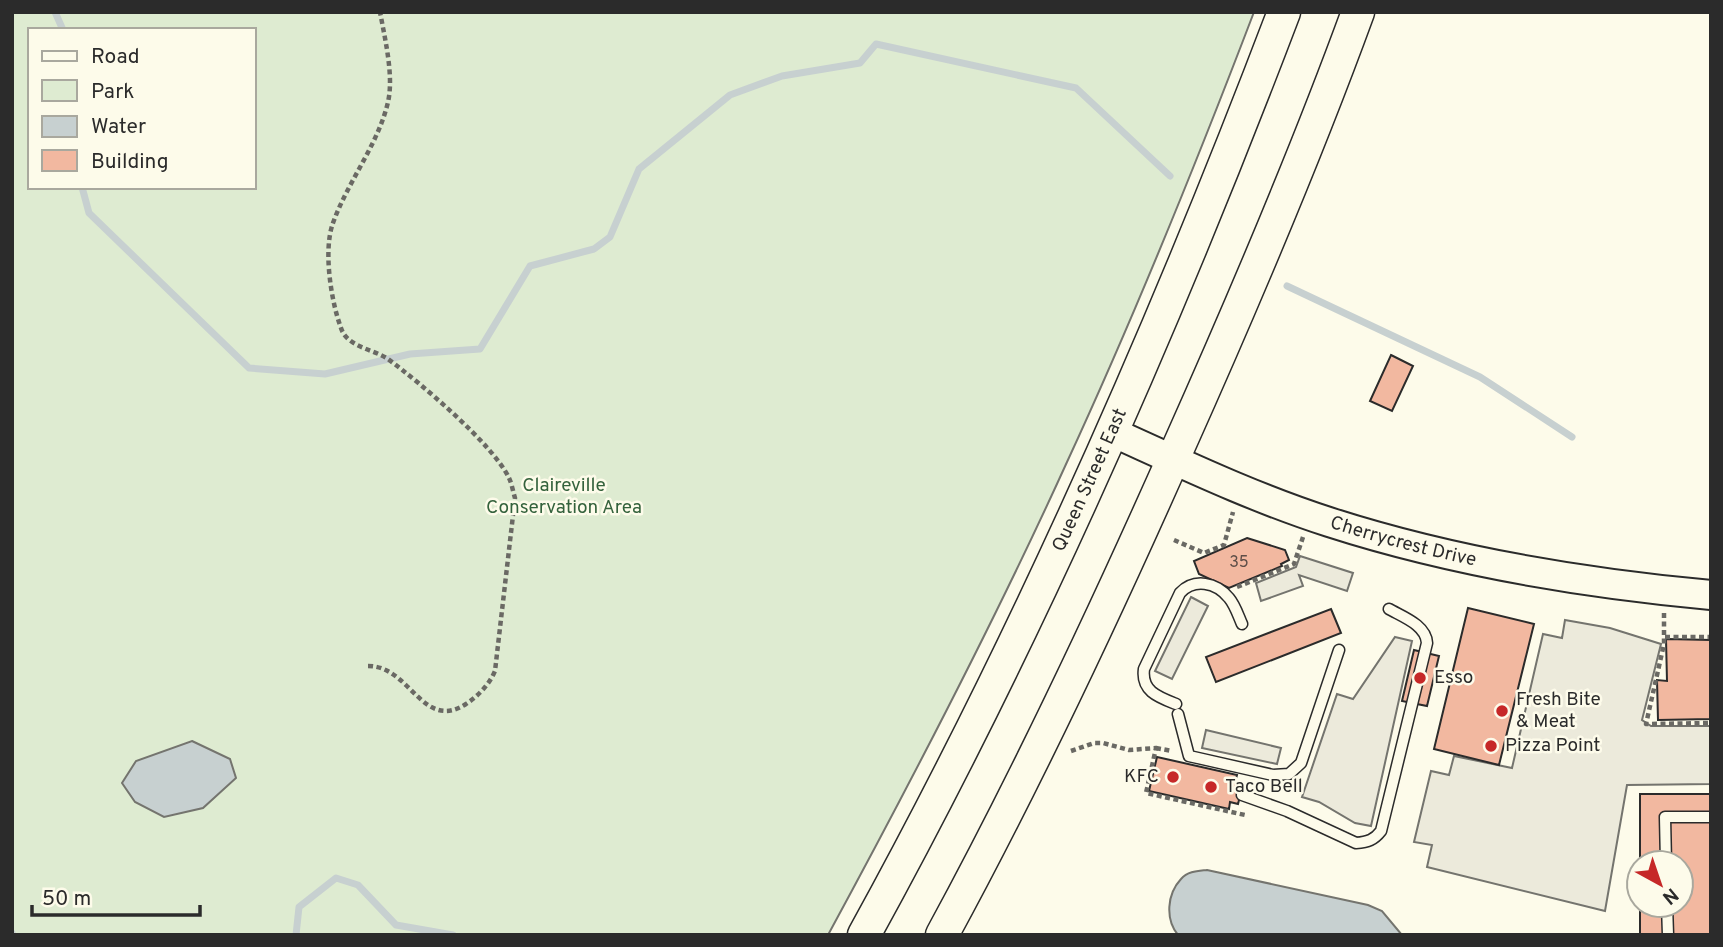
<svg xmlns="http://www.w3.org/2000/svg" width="1723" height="947" viewBox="0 0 1723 947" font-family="Overpass,sans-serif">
<rect width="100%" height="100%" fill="#fdfbea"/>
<path fill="#deebd1" stroke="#74746e" stroke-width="2" fill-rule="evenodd" d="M12,12H1254C1196,164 1135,315 1067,462C994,623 912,780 828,935H12ZM30,30H254V187H30Z"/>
<path fill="#eceadb" stroke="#74746e" stroke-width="2" d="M1300,556L1353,573L1347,591L1299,575L1303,586L1261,601L1256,583L1296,567Z
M1191,597L1208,606L1172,679L1155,671Z
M1565,620L1610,628L1661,644L1642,720L1651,726H1711V784L1627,785L1605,911L1427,867L1432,845L1414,842L1431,771L1449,775L1454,756L1512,768L1543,634L1562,638Z
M1395,637L1412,641L1371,826L1355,823L1319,802L1302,797L1337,694L1353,699Z
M1206,730L1281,748L1277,764L1202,748Z"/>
<path fill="#c7d0d0" stroke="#74746e" stroke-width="2" d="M192,741L230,759L236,778L203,808L164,817L135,802L122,783L136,761Z
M1207,870L1368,905L1382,911L1402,935H1178C1165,919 1167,894 1181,879C1188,871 1198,871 1207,870Z"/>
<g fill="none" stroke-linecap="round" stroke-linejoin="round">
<path stroke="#c7d0d0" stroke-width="7" d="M55,12L63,30
M82,187L89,213L249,368L325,374L410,354L480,349L530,266L594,249L610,237L639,169L730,95L782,76L860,63L876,44L1076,88L1170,176
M1287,286L1480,377L1572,437
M12,933L13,935
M296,935L299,907L336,878L358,885L396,925L453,935"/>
</g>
<path fill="#f2b8a0" stroke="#2b2b2b" stroke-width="2" d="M1391,355L1413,366L1392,411L1370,401Z
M1247,538L1285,550L1289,560L1281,564L1282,566L1229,588L1199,574L1194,561Z
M1468,608L1534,624L1499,765L1434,749Z
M1331,609L1341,633L1216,682L1206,657Z
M1666,639L1711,640V719L1658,720L1657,680L1667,681Z
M1414,650L1439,656L1427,706L1402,701Z
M1157,757L1237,775L1235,782L1243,784L1238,804L1230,802L1229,809L1149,791Z
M1640,794H1711V935H1640V905H1681V863H1640Z"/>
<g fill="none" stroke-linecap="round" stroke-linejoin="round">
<g stroke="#2b2b2b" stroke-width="13">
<path id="lane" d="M1176,704C1158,697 1141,691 1144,669L1180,593C1194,578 1216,582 1229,598C1235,605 1238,615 1242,624
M1178,714L1189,756L1273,775L1289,774L1301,763L1339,650
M1242,795L1287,811L1356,843C1368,842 1374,840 1381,831L1427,643C1426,625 1403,617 1389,609
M1666,863L1665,817H1711
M1667,905L1668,935"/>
</g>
<g stroke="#2b2b2b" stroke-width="32">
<g id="secondary">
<path id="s1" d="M1112,432C1183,464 1254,498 1329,522C1453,562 1581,583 1711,595"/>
</g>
</g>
<g stroke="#2b2b2b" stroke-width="35">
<g id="primary">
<path id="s2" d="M864,935C1027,639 1164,328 1284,12"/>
<path d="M942,935C1028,777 1105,613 1178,448C1242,305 1304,160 1358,12"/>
</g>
</g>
<path stroke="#6a6964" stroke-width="4.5" stroke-dasharray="5 3.5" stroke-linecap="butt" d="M1174,540L1204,553L1224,545L1233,512
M1237,587L1294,564L1303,537
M1664,613V644L1646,724L1711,723
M1665,637H1711
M368,666C411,666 422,732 466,704C478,696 489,685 495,671L515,498C513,492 512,484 509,478C493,444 419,382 388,359C373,349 347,347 341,328C331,301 323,250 333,223C348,181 378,145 388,102C394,76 385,39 380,12
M1156,748L1172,751
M1071,751L1094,743H1103L1129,750L1156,748L1146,793L1245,815"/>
<use href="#lane" stroke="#fdfbea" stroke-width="10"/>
<use href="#secondary" stroke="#fdfbea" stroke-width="28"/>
<use href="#primary" stroke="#fdfbea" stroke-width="32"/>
</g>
<g fill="#c62828" stroke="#fdfbea" stroke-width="2.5">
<circle cx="1420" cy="678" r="7"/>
<circle cx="1502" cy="711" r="7"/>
<circle cx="1491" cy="746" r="7"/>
<circle cx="1173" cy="777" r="7"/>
<circle cx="1211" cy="787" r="7"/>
</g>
<g text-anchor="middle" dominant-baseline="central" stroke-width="5" stroke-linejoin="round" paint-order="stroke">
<g font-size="16" fill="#5d4e48">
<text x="1239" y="563">35</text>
</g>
<g font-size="19" fill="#2b2b2b" stroke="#fdfbea">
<text stroke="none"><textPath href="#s2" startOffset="508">Queen Street East</textPath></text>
<text stroke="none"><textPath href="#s1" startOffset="312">Cherrycrest Drive</textPath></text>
</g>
<g font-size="19" fill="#34623c" stroke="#fdfbea">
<text x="564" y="486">Claireville<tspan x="564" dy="22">Conservation Area</tspan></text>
</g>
<g font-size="19" fill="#2b2b2b" stroke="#fdfbea" text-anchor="start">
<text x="1434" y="678">Esso</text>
<text x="1516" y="700">Fresh Bite<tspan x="1516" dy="22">&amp; Meat</tspan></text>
<text x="1505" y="746">Pizza Point</text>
<text x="1159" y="777" text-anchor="end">KFC</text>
<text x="1225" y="787">Taco Bell</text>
</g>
</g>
<rect width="1723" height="947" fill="none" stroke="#2b2b2b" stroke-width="28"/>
<rect x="28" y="28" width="228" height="161" fill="#fdfbea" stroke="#a9a89e" stroke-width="2"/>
<rect x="42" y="51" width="35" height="10" fill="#fdfbea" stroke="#a9a89e" stroke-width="2"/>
<text x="91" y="63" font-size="21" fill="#2b2b2b">Road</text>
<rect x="42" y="80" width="35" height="21" fill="#deebd1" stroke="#a9a89e" stroke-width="2"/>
<text x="91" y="98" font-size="21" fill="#2b2b2b">Park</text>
<rect x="42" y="116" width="35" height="21" fill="#c7d0d0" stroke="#a9a89e" stroke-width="2"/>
<text x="91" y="133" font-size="21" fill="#2b2b2b">Water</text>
<rect x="42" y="150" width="35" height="21" fill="#f2b8a0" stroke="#a9a89e" stroke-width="2"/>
<text x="91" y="168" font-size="21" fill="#2b2b2b">Building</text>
<g transform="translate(1660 884) rotate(140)"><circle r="33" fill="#fdfbea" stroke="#a9a89e" stroke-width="2"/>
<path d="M0-5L12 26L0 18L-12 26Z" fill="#c62828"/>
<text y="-10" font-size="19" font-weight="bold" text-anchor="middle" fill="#2b2b2b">N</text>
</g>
<path d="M32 905v10h168v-10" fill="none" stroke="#2b2b2b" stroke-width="3.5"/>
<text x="42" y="905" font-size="21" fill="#2b2b2b" stroke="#fdfbea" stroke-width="5" paint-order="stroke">50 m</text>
</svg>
